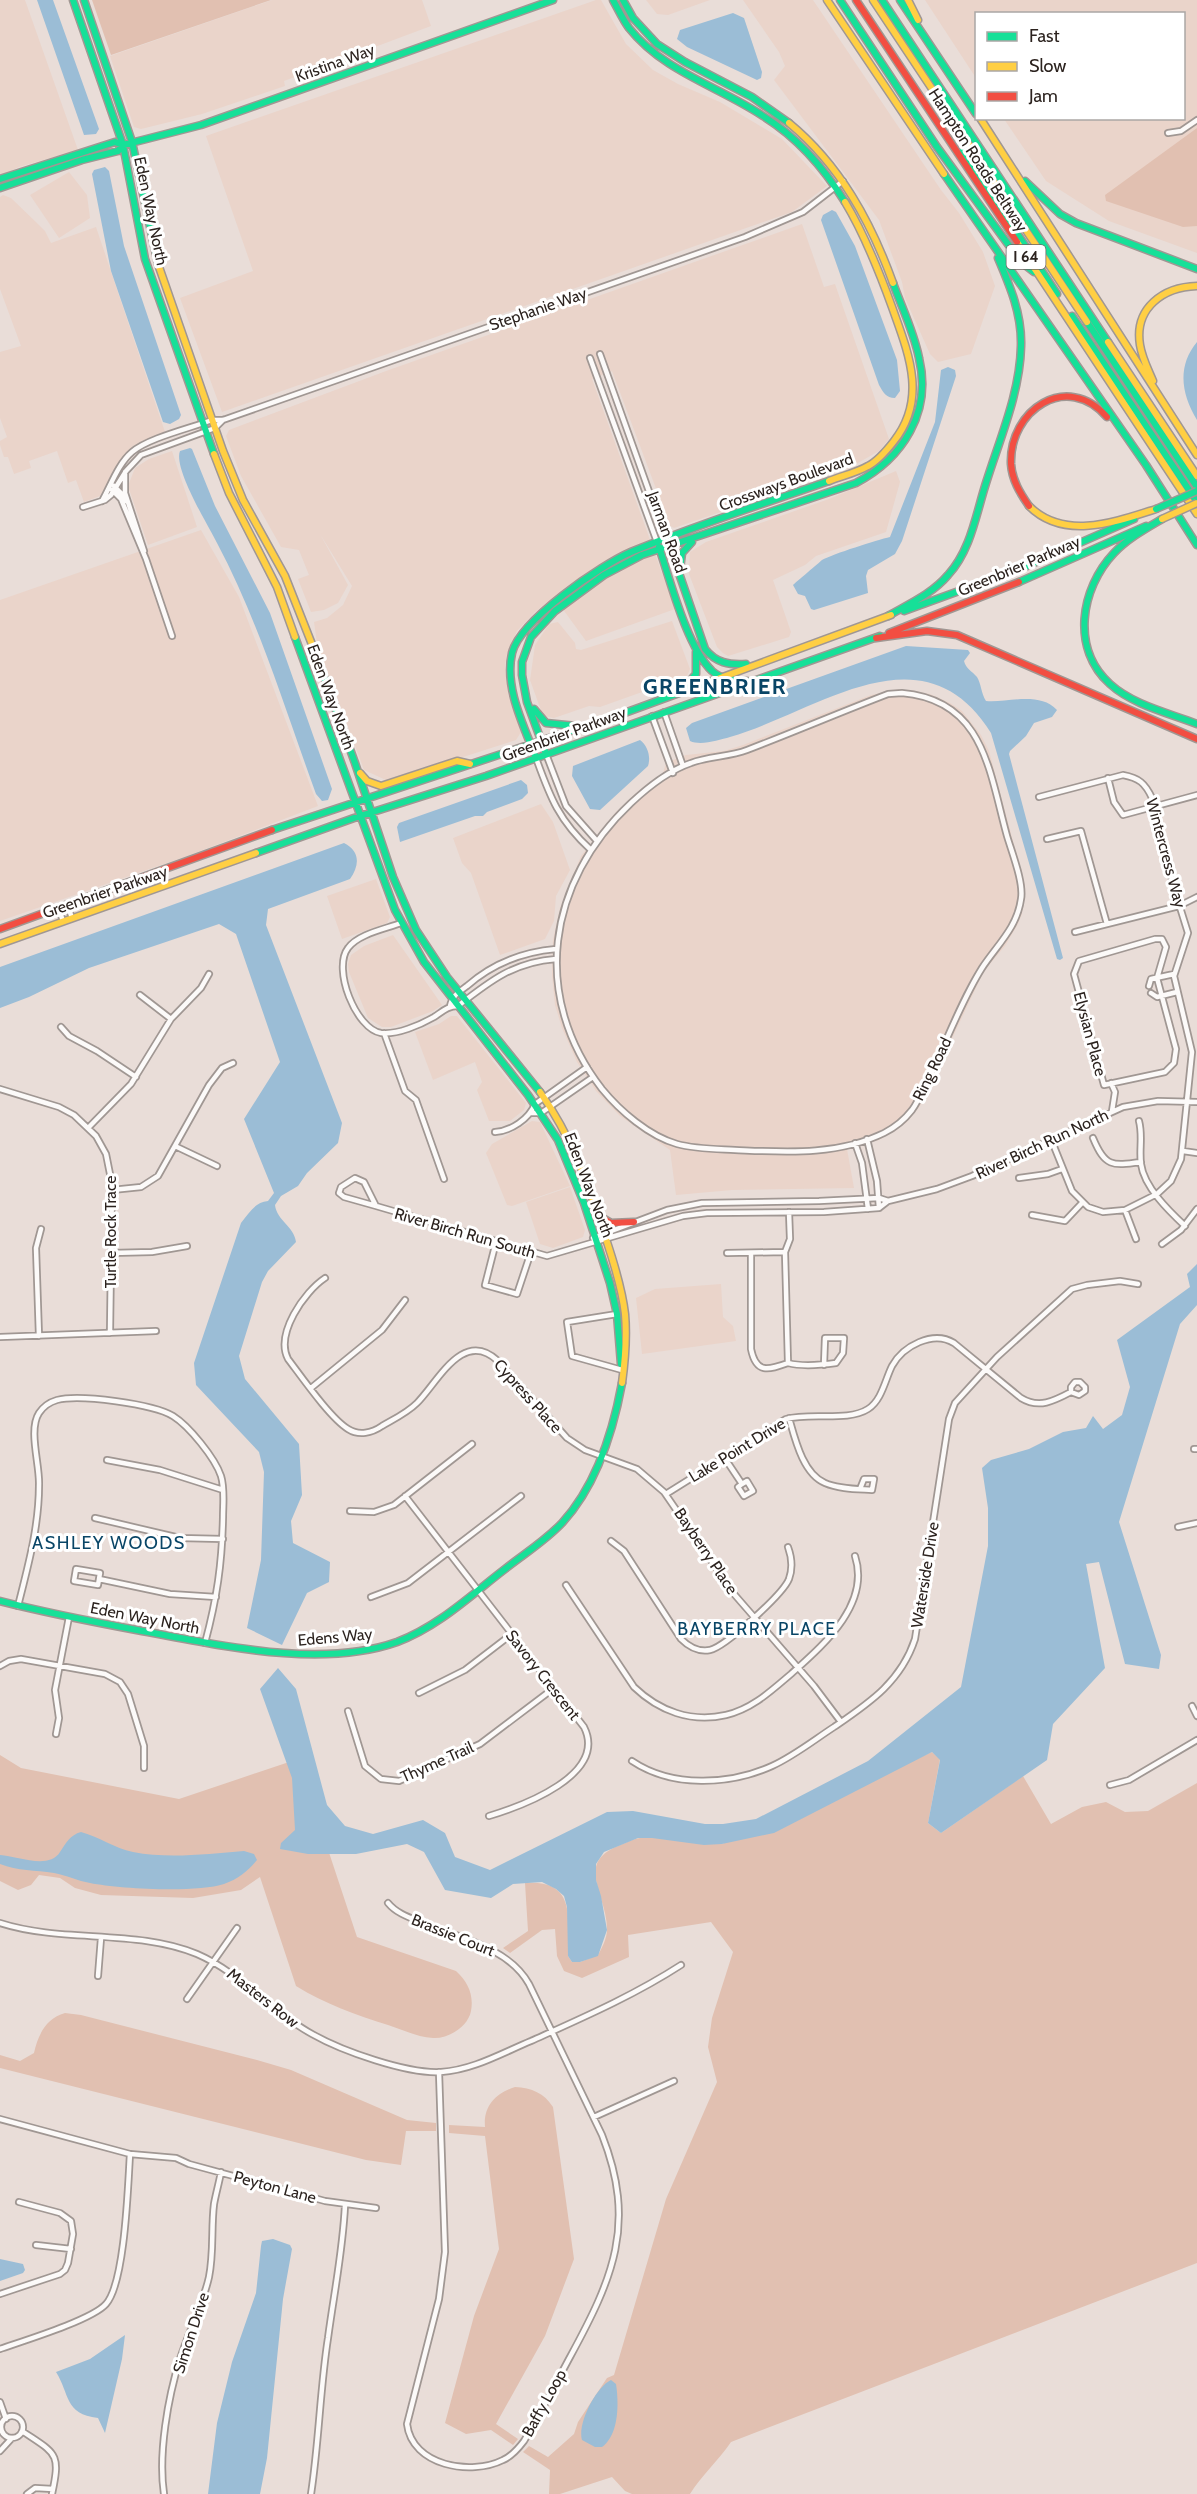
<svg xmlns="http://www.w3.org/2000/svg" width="1197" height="2494" viewBox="0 0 1197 2494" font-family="Cabin,sans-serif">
<rect width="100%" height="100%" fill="#e9ddd8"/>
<path fill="#ead4ca" d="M0,0H25L78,150L19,167L0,176Z
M272,0H422L431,26L284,81L285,86L202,114L141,129L134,127L110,56Z
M596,0H601L626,44L653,70L678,84L720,102L782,139L827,186L792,212L222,412L180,298L253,271L206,136Z
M646,0H710L668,15L657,14Z
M743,0H813L941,190L959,213L983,252L995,286L971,354L938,362L930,354L905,298L902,282L879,220L774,80L785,66L779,52Z
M925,0H1197V253L1109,221L1046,181L1004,119L1184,118V14H976V78Z
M69,172L87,195L90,218L59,238L30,195Z
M3,195L11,198L38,224L45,231L51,243L96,227L165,432L133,446L127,452L100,496L84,502L76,480L68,483L57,451L29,461L31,468L14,474L8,457H4L0,445V441L7,437L0,418V352L21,346L0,289V197Z
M802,224L824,287L835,284L889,439L879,451L849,468L674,528L670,526L612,371L592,379L675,609L586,641L554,597L535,612L517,631L507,654L505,666L508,694L521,732L516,740L388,781L364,770L317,643L314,622L327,618L343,605L352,586L320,534L348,585L338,603L324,610L311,612L298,579L309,575L299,550L281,547L241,476L226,436L229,430L386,371Z
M172,451L197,527L148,545L128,486L135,468L149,459Z
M896,471L900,482L886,532L816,556L805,565L773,580L791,632L789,637L728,656L723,653L717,647L689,574L690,552L706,542L829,499Z
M201,530L239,597L318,806L187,856L0,921V600Z
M672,621L690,669L687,676L600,707L589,706L554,718L543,716L530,680L535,645L549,624L558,622L575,643L576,649L581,650Z
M899,689L930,694L950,703L962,711L981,735L989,751L1025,886L1022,914L1018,924L1005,946L984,971L920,1106L906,1123L879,1140L847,1149L854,1188L732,1190L676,1195L670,1150L620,1116L596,1091L577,1062L562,1028L555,1005L552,975L553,940L560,908L581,856L616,812L663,773L666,763L686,755L724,751L743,745L871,695Z
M541,804L553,822L570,870L556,896L554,921L545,939L500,955L471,873L462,863L453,838Z
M376,879L390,917L387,923L342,939L327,896Z
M393,935L442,1005L433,1011L391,1027H382L368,1018L349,972L348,964L351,955L364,946Z
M451,1016H457L526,1103L524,1110L510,1121H489L477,1090L482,1082L475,1062L433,1080L415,1032L439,1024Z
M532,1121L540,1122L570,1186L512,1206L507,1205L486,1153L492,1144Z
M570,1187L585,1230L583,1237L553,1248L540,1244L526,1202Z
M721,1284L723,1317L733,1326L736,1341L642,1354L636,1298L655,1289Z"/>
<path fill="#e1c0b1" d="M92,0H271L111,55Z
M1197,128V226L1183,227L1106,201L1105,195Z
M932,1752L940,1759L928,1823L941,1833L1023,1776L1051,1824L1082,1807L1106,1802L1125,1812L1148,1811L1197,1783V2263L731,2442C718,2461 702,2475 690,2494H632L625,2491L612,2477L560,2494H549L550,2470L523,2452L529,2446L548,2457L574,2434L578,2422L607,2378L614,2375L666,2199L717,2082L708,2047L712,2018L733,1952L711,1922L628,1935L629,1957L582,1978L564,1971L557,1956L555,1929L542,1930L510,1953L503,1948L528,1931L525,1883C577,1879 568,1919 568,1956L572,1962H580L598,1955C602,1948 607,1938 607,1930C608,1896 574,1864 618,1846C625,1843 633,1839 640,1838C666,1834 695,1845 722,1844Z
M0,1755L21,1768L179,1799L298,1759L357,1937L456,1971C468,1982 474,1995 471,2011C468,2027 448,2039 433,2038C417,2037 403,2030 388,2025C356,2015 325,2004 296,1986L260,1877L241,1890L193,1898L101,1895L75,1888L60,1878L39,1875L31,1885L18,1890L0,1881Z
M65,2013L81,2015L257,2060L291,2070L407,2120L436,2123V2131H406L401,2165L366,2160L0,2068V2055L20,2061L34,2053C38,2035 46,2018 65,2013Z
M515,2087C532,2088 544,2093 553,2107L574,2259L545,2336L496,2424L518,2439L513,2445L491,2430L466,2434L445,2423L474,2316L499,2249L485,2136L449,2133V2125L485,2127C483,2106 496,2093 515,2087Z"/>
<path fill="#9bbdd6" d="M37,0H53L99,129L96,134L84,135Z
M733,13L744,18L762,72L761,78L757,80L687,47L677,39L680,30Z
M105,167L109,171L124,246L181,415L179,419L170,424L163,422L111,271L92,174L94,170Z
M832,210L836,212L855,246L897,360L900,391L895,398C886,398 883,392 879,385L821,220L823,215Z
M1197,342V420C1181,394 1177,366 1197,342Z
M948,367L955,370L956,376L902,541L895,554L868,570L866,576L868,593L814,610L811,609L805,596L798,594L793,585C795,583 820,562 822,560C833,554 877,540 890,537L935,422L941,370Z
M190,448L192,449L215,506L270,613L332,789L328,800L322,801L316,794C285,709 259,622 217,543C208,525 173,468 180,451Z
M906,646L968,650L970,653L964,661C966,669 972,671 977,677C981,683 981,693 986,701C1008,703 1039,691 1057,710L1052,717L1034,723L1026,736L1010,751L1009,754L1063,958L1060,960L1057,959L991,733C923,624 819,711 730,737C719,740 701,746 690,741L686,728L692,723Z
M640,740C648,746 651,757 648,766L600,810L590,809L572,776L573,766Z
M521,780L527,785L528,793L522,799L487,812L483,816H475L400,842L397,827L399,823Z
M344,843C360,851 360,865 350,879L268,909L266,925L342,1123L338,1143L307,1173L298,1186L281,1196L275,1205C277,1221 294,1226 296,1242L268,1271L262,1282L239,1356L245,1379L299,1444L302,1495L291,1521L293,1543L330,1562L329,1582L307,1593L282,1645L247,1628L261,1560L264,1472L259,1452L196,1385L194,1363L241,1223C249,1213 255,1202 268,1201L274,1193L244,1119L280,1062L236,934L219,924L89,968L29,997L0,1008V967Z
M1197,1264V1305L1180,1324L1119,1522L1161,1655L1159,1669L1125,1664L1099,1562L1086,1564L1105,1668L1053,1724L1047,1760L941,1833L928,1823L940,1760L932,1752L774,1833L722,1844L704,1845L652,1838H638L604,1852L596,1864V1880L601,1896L607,1930L598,1956L580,1962H572L568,1956L567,1907L564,1896L556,1889L542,1882L513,1884L491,1898L445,1890L424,1852L407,1844L356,1854H308L280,1849L281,1843L295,1830L292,1778L260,1689L278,1668L296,1689L327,1805L345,1826L373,1834L423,1820L445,1833L455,1857L490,1870L607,1812L633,1811L705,1824H723L756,1819L868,1761L961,1687L988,1546V1508L982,1468L991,1460L1029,1449L1063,1432L1086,1428L1093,1416L1103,1429L1122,1415L1130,1387L1117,1340L1190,1287L1187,1274Z
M81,1832C100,1837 114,1848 133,1852C168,1859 208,1854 244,1851L254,1854L257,1860C248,1871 238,1879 224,1884C197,1893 119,1889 90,1883C78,1881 66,1875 54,1873C35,1870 18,1871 0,1864V1855C17,1856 49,1870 60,1852C66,1843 70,1835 81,1832Z
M273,2239L290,2245L292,2249L283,2299L267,2458L260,2494H208L217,2423L232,2362L256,2293L261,2246L262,2241Z
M0,2259L23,2264L25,2270L23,2273L0,2281Z
M125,2335L122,2359L105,2433L98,2418C64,2414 70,2394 56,2372L90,2359Z
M611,2380L616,2384C619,2403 619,2435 602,2447H595L582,2440C577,2424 596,2387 611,2380Z"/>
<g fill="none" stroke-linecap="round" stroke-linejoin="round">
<g stroke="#a09793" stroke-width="8">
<path id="street" d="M1168,133L1181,131L1197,120
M600,354L666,539
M590,358L657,542
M125,472V493L144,551
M114,486L121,493L125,501
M112,490L121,499L146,559L172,636
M102,501C111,485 118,464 132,452C148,438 191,428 212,420H223L745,237L803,212L843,181
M83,507L105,500L111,495L126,471L141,455L215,428L223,420
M902,693C984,700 989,771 1007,836C1012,853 1024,883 1021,899C1017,928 997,945 982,968C962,1000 948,1037 932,1072C925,1084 920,1099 912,1110C905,1119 894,1128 884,1133C837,1156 785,1152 735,1150C716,1149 695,1149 677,1144C649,1136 620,1111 602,1089C530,996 547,882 631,803C647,788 670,770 691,763C709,756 729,757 747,750C794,732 841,712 888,694Z
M664,712L683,766
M652,716L673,773
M546,754L566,806L597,841
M536,758C550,797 559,821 591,850
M1108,778L1114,802L1123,815L1197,795
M1039,797L1123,775C1139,778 1145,783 1152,798L1174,888L1188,933L1174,976L1192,1052L1181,1159L1171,1181L1157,1194L1125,1210L1103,1212L1088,1207L1072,1191L1051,1139
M1047,839L1081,831L1107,924
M67,904L72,918
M58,907L63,921
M401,923C385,929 358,934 348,948C332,969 356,1029 381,1033C397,1035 420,1025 434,1017C442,1012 447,1006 458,1006C490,981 514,962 556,959
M1075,932L1179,906L1197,897
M1155,939H1162L1166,947L1157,978L1176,1049L1174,1063L1165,1072L1104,1085L1074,974L1079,961Z
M1149,986L1151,979L1174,974
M1151,993L1157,997L1177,992
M140,995L171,1019
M450,1006C452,996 459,992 467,986C493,963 522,952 556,949
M61,1027L69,1036L97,1051L136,1077
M384,1033L405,1091L416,1100L444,1179
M1111,1083L1115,1092L1112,1111
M0,1089L59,1107L74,1115L96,1136L106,1154L112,1184L110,1333
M531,1113H541L593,1077
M1139,1121C1143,1136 1139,1149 1141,1164C1144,1187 1169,1211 1185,1226
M89,1127L131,1084L171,1019L201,988L209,974
M495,1132C511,1131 529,1119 535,1104L587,1067
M1093,1138C1105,1167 1112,1166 1141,1162
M867,1139L877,1181L879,1208
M855,1143L862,1163L868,1209
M175,1146L217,1166
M1183,1151L1197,1153
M355,1178L364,1182L376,1206L344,1197L339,1193L341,1187Z
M1019,1178L1048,1174L1062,1169
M112,1190L141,1187L158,1176L209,1085L222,1068L233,1063
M376,1206L547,1256L683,1216L707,1213L824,1212L879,1208L888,1201L937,1189L972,1176L1123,1107L1158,1101L1197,1102
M1125,1210L1136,1239
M1032,1215L1065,1221L1082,1203
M593,1238L667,1210L702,1203L819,1201L879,1198L888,1201
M496,1242L485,1285L517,1294L531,1252
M1162,1244L1181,1230L1197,1209
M785,1252L788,1363
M785,1252L790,1239L789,1212
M111,1253L152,1252L187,1246
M727,1253L785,1252
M751,1253V1349C756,1374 768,1370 788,1363
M325,1278C304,1292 275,1334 288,1359C301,1376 330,1418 348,1429C359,1436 372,1433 382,1426C394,1419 407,1413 417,1403C438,1382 463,1328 498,1361L567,1438L585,1450L637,1469L664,1492L734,1594L814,1686L841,1722
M617,1314L567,1322L572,1356L622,1370
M39,1336L36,1248L41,1229
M0,1337L156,1331
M788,1363C803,1367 821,1365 836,1363L843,1353L844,1338H825L824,1365
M311,1388L382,1330L405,1300
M789,1418C795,1439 803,1474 825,1483C839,1489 857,1489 872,1490L874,1479H864L860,1489
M1194,1449H1197
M724,1457L742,1484L738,1487L744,1496L753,1491L747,1481L742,1484
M107,1460L160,1470L223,1490
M666,1494L786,1419C810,1412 848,1422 868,1409C882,1400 885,1380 892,1366C903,1346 933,1330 954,1343L1021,1398C1039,1409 1054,1401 1071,1392L1079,1395L1085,1391V1387L1080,1382H1075L1071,1387V1392
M405,1496L584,1727C608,1775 522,1806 489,1816
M350,1511L374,1512L394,1505L472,1444
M95,1518L180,1538L223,1539
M1178,1527L1197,1523
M611,1541L624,1551L681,1639C689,1647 699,1652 710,1650C725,1647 783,1594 789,1579C793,1568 792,1558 788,1547
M99,1579L98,1585L74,1581L76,1569L100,1573L99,1579L170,1594L216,1597
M566,1585L634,1687C659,1711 691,1723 726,1715C752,1709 771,1691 791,1674C822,1646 871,1605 855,1556
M371,1597L408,1583L521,1496
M18,1606C28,1566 39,1527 39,1485C40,1465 28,1430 39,1413C43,1407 50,1402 57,1400C80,1394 153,1404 173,1416C189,1426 215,1458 221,1476C225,1489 223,1504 223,1517C222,1564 217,1598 205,1643
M0,1666L9,1661L21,1659L105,1674L120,1682L128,1694L144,1746V1768
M419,1693L465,1670L512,1634
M1192,1706L1197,1716
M348,1711L365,1766L381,1779L399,1781L480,1744L554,1688
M56,1734L59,1718L55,1690L69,1617
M632,1761C672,1788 730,1785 772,1766C794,1756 814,1740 834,1727C869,1703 901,1682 915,1639L949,1419L955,1403L997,1357L1072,1289L1087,1285L1120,1281L1138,1284
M1110,1785L1129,1780L1197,1740
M388,1903C397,1914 411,1918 425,1924C461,1938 509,1948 529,1984L602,2135C637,2224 613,2278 570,2357C555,2385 540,2414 524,2441C518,2449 512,2456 503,2460C471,2476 412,2466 407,2424L439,2299L445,2252L439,2072
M0,1923C62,1943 138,1929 197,1954C241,1973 270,2011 312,2034C342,2051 407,2074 441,2072C473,2070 502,2053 531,2041C582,2018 633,1996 681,1965
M98,1976L101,1938
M187,1999L237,1928
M594,2117L674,2081
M0,2119L130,2154L176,2158L189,2164L325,2201L376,2208
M36,2245L71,2249
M0,2294L60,2274L65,2270L68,2263L73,2234L71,2221L60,2213L19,2202
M0,2349C23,2341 92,2320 106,2304C125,2283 128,2185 130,2154
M0,2402L6,2419
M1 2427a11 11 0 1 1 22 0a11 11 0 1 1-22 0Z
M22,2431C56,2454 61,2452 52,2494
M0,2451L12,2438
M27,2494L35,2488L53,2489
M164,2494C158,2454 168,2397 180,2359C189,2331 203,2304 209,2277C214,2252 211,2228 214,2204C216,2193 219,2183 221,2172
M311,2494C319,2442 320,2389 328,2338C334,2293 343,2250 345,2205"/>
</g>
<g stroke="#a09793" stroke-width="9">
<path id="fast" d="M73,0L123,145L145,259L214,454
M84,0L132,142L158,264
M613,0C618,9 623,20 629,28C664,72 718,86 763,116C797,137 824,168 845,202
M623,0L633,18L657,44L685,62L752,97L789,123
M840,0L937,147L1021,262L1034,272
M882,0L1108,342
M900,0L976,114
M963,151L1057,294
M944,174L1146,465L1197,545
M0,179L115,142L123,145L201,125L553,0
M1025,181L1060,214L1076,223L1197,269
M0,188L82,160L118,151L123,145
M1072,316L1197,502
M1087,322L1197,487
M1162,519C1145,529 1127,539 1114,553C1080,589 1071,649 1110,684C1133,705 1169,713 1197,724
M669,544L705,649C716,663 729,665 746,664
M659,547C670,580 687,647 712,671C721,679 735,681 747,681
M680,569L682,553L692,542
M1019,582L1146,526
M904,611L1025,567L1134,519
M888,616C909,604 932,594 948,575C971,550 976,514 986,483C1000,438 1020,393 1021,346C1022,314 1010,286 998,258
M295,637L395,910L424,962L528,1095L558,1140L584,1203L610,1283L617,1314L621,1364
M315,652L355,763L393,877L416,930L447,977L540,1092
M684,688L696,674V652
M534,709L546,723L576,726
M546,754L527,702L522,675V662L531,637L555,611L604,575L642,555L856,483C903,458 932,412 919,358C914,332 902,308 893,283
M536,758C524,726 504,688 512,653C520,620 601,565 631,552C696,525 763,504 829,481
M272,830L619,715L712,681
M256,853L354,818L486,776L880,636
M0,1601C47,1613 94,1622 142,1631C219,1645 321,1669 397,1642C439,1626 471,1595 505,1569C524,1554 545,1541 562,1523C596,1486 613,1432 622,1383"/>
</g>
<g stroke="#a09793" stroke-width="9">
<path id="slow" d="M827,0L944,174
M873,0L1087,322
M908,0L918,20
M980,118L1197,455
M789,123C840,165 871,222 893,283
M1017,242L1197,514
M158,264L223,451L243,500L285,576L315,652
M1108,342L1197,476
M1153,381C1148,369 1142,358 1140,345C1134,308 1163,287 1197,286
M214,454L229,493L277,587L295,637
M829,481C841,476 856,473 868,466C878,461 887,450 894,441C928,398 908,352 892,307C879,271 865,235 845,202
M1029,506C1064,541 1115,522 1156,509
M712,681L891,615
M360,773L367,781L381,786L457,761L470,764
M0,944L256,853
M540,1092C572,1137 589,1186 606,1239C614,1263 622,1288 625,1314C627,1337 625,1361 622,1383"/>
</g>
<g stroke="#a09793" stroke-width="9">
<path id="jam" d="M856,0L1017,242
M1029,506C1020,493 1012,480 1011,464C1009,410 1067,371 1107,417
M889,633L1019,582
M876,638L927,631L957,635L1197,739
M0,929L272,830
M599,1216L611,1223L634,1222"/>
</g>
<use href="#street" stroke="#fcfaf9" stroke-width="4.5"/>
<use href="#fast" stroke="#16e098" stroke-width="6"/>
<use href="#slow" stroke="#ffcf43" stroke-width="6"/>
<use href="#jam" stroke="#f24e42" stroke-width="6"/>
<g stroke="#a09793" stroke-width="9" stroke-linecap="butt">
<path id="fast-bridge" d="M1156,509L1197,491"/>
</g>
<g stroke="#a09793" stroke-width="9" stroke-linecap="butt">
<path id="slow-bridge" d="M1162,519L1197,503"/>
</g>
<use href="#fast-bridge" stroke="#16e098" stroke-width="6"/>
<use href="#slow-bridge" stroke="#ffcf43" stroke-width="6"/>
</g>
<g text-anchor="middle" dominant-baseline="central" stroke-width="6" stroke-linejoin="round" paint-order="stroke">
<rect fill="#fff" stroke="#6b6562" stroke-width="1.5" x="1006.5" y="245" width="39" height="24" rx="4.5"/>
<g font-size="15" font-weight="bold" fill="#2c231f">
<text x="1026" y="257">I 64</text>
</g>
<g font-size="16" fill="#2c231f" stroke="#fff">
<text transform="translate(335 63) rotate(-20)">Kristina Way</text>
<text transform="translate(978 160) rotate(57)">Hampton Roads Beltway</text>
<text transform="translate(151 211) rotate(78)">Eden Way North</text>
<text transform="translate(538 309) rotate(-19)">Stephanie Way</text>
<text transform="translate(786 482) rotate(-20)">Crossways Boulevard</text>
<text transform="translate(667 532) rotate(70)">Jarman Road</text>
<text transform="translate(1019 566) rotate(-23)">Greenbrier Parkway</text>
<text transform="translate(331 697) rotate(70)">Eden Way North</text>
<text transform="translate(564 734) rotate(-20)">Greenbrier Parkway</text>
<text transform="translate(1166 853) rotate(75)">Wintercress Way</text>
<text transform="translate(105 892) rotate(-19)">Greenbrier Parkway</text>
<text transform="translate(1090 1034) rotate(75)">Elysian Place</text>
<text transform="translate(932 1069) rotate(-64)">Ring Road</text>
<text transform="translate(1042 1144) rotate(-25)">River Birch Run North</text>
<text transform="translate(589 1185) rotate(69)">Eden Way North</text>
<text transform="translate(110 1232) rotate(-90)">Turtle Rock Trace</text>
<text transform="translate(465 1233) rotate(16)">River Birch Run South</text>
<text transform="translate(528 1396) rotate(48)">Cypress Place</text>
<text transform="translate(737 1450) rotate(-31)">Lake Point Drive</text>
<text transform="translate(706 1551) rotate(56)">Bayberry Place</text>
<text transform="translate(925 1575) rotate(-81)">Waterside Drive</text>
<text transform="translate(145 1618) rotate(11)">Eden Way North</text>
<text transform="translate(335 1637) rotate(-5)">Edens Way</text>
<text transform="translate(543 1675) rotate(52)">Savory Crescent</text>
<text transform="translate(437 1762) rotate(-24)">Thyme Trail</text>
<text transform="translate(453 1935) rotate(22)">Brassie Court</text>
<text transform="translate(263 1998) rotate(38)">Masters Row</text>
<text transform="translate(275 2187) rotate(15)">Peyton Lane</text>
<text transform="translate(191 2333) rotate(-72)">Simon Drive</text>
<text transform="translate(544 2403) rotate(-61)">Baffy Loop</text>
</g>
<g font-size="18" letter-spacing="1.5" fill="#094566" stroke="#fff">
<text x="109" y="1543">ASHLEY WOODS</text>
<text x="757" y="1629">BAYBERRY PLACE</text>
</g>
<g font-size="22" font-weight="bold" letter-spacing="1.5" fill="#094566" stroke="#fff">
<text x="715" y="686">GREENBRIER</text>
</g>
</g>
<rect x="975" y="12" width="210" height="108" fill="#ffffff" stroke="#aba7a5" stroke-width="1.5"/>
<rect x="987" y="32" width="30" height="9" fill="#16e098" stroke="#aba7a5" stroke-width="1.5"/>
<text x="1029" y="42" font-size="18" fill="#2c231f">Fast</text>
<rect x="987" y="62" width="30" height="9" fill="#ffcf43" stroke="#aba7a5" stroke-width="1.5"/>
<text x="1029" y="72" font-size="18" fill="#2c231f">Slow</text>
<rect x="987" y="92" width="30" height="9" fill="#f24e42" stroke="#aba7a5" stroke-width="1.5"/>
<text x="1029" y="102" font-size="18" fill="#2c231f">Jam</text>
</svg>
